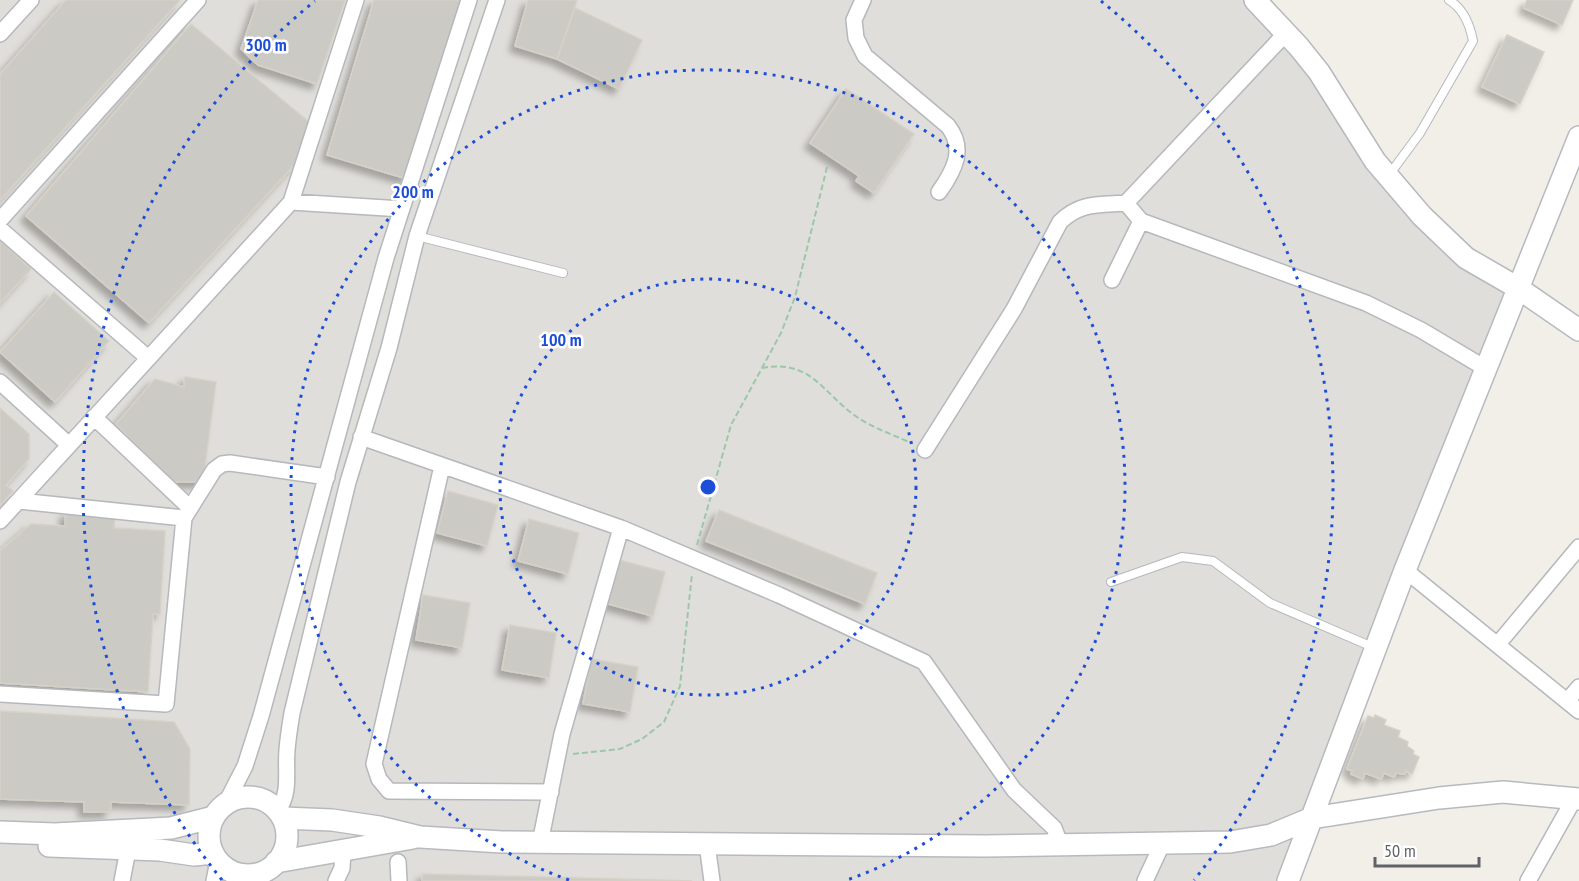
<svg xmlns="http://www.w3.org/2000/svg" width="1579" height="881" viewBox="0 0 1579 881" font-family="'PT Sans Narrow',sans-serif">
<defs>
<filter id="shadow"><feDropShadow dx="-5.5" dy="5.5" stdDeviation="3" flood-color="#0004"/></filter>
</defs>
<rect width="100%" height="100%" fill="#f1efe8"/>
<path fill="#e0deda" d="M0,0H1257L1388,178L1511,285L1289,881H0Z"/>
<path fill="#cccac5" stroke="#d6d1c6" stroke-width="1.5" filter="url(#shadow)" d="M66,0H180L0,200V74Z
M258,0H345L317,84L258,65L241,49Z
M374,0H461L407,179L327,155Z
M528,0H577L557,59L515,46Z
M1527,0H1573L1562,25L1524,8Z
M575,8L642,40L619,89L557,59Z
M191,24L309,122L296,163L149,323L26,216Z
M1507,35L1544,52L1520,104L1482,87Z
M846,89L914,134L874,193L856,181L859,176L810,143Z
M0,241L31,269L0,303Z
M54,292L109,341L55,402L0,352Z
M185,377L216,382L203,482H172L116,424L155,379L184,387Z
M0,408L29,434V459L6,485L13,491L0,505Z
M448,491L498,505L487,546L437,533Z
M719,510L877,573L865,604L706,541Z
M66,512L115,515L114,528L165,531L160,614H153L148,692L0,683V551L31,524L65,526Z
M529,519L579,533L568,574L518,561Z
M619,560L665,572L653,616L608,604Z
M423,595L470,603L462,648L416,640Z
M510,625L556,633L549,678L502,670Z
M591,659L638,667L630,712L583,704Z
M0,711L174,722L190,749L189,805L111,802L110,812H84V802L0,799Z
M1375,715L1386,720L1384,725L1400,731L1398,737L1408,742L1407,746L1414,751L1413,754L1419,757L1412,774L1406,771L1405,774L1396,773L1394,777L1384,773L1381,779L1365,773L1363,779L1351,774L1353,771L1347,769L1368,716L1374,718Z
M423,874L692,881H422Z"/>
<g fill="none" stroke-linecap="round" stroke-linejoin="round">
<g stroke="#b5b8bc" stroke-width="10">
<path id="lane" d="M1389,175L1420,133L1473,41C1470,25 1464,9 1449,0
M417,236L563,273
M1111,582L1182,557L1213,561L1270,603L1375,648"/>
</g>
<g stroke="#b5b8bc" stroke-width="18">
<path id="street" d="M863,0L854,20L856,38L865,56L948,126C966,149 954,171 939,192
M0,34L31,0
M291,202L402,209
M1126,203L1141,221L1366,303L1421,330L1485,368
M0,220L198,0
M0,229L148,358
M1112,280L1141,221
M0,382L69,445
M94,417L190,508
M361,437L621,528L779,595L924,662L1014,790L1054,828L1060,844
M925,450L1014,309L1060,222C1080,202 1099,205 1126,203L1286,33
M442,466L374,764L379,779L389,791L551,792
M19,501L184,518
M0,521L291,202L356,0
M1405,570L1579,711
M1498,644L1579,547
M0,694L166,704L184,518L214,470L222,464L230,463L327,477
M1568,700L1579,687
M226,803L245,766L261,716L386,258L469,0
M278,810C291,793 285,771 287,750C288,738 290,725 292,713L348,482L389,348L417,236L497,0
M540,843L562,734L621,528
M707,844L712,881
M398,862L399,881
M122,881L128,850
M214,881L218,861
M258,881L261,872
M336,881L342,868L343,851
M1145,881L1163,842
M1528,881L1574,799"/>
</g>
<g stroke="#b6babf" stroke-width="24">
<path id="secondary" d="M1255,0L1299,47L1319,72L1375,161L1422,216L1466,258L1518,288L1579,330
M209 836a39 39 0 1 1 78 0a39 39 0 1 1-78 0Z
M283,818L332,820L379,827L420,837L502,842L985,846L1230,842L1271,835L1312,818L1439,798L1503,792L1579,799
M0,832L55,834L171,828L214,817
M49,846L160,850L194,855L213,853
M276,862L413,838
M1288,881L1405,570L1579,137"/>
</g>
<path stroke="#9cc7a9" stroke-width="2" stroke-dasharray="6 3" stroke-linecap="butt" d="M762,368C812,359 822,393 857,417C873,428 894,435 911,443
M697,545L731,425L781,333L795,297L827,167
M573,754L620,749L642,739L664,722L680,686L692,574"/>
<use href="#lane" stroke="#fff" stroke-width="8"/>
<use href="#street" stroke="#fff" stroke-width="15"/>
<use href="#secondary" stroke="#fff" stroke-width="21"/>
</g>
<g fill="none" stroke="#1d4ed8" stroke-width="3" stroke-dasharray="3 6">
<circle cx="708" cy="487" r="208"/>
<path d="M569 880A417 417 0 1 1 847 880"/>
<path d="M222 880A625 625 0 0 1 315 1M1101 1A625 625 0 0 1 1194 880"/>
</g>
<circle cx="708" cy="487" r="9" fill="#1d4ed8" stroke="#fff" stroke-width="3"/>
<g font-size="18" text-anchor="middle" font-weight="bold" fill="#1d4ed8" stroke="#fff" stroke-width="5" stroke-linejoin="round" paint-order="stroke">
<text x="266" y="51">300 m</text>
<text x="413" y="198">200 m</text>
<text x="561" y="346">100 m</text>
</g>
<path d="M1375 857v9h104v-9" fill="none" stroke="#5f6368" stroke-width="3"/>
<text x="1384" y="857" font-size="18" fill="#5f6368" stroke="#ffffff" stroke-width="4.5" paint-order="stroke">50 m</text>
</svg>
